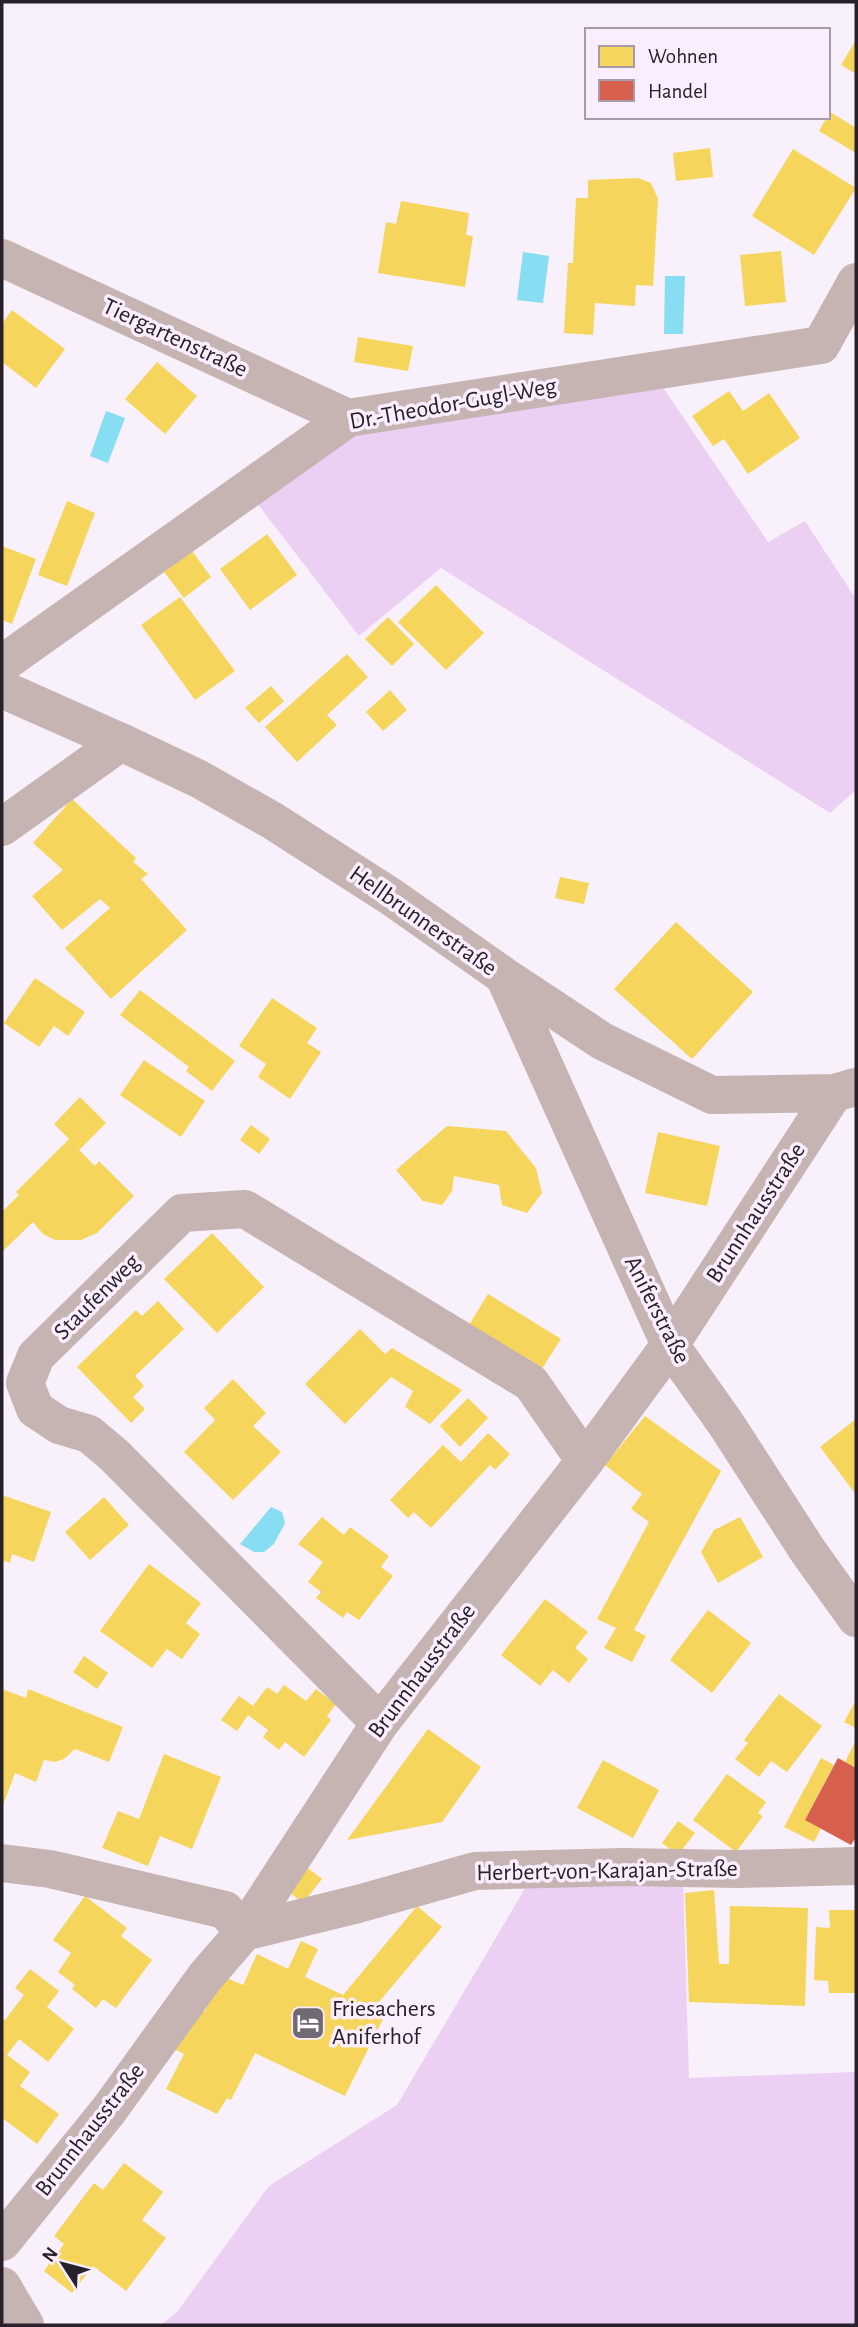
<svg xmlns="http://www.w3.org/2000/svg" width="858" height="2327" viewBox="0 0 858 2327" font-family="'Alegreya Sans',sans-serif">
<rect width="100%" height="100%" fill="#f8f0fa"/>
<path fill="#ecd0f3" d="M662,386L768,542L805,521L856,599V790L830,813L441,568L359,636L253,498L343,437Z
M530,1880H683L689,2078L856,2072V2325H161L177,2312L269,2186L397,2105Z"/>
<path fill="#87ddf2" d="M523,252L549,256L543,303L517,300Z
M665,276H685L683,334H664Z
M106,411L125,418L108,463L90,456Z
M271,1507L282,1512L285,1523L274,1544L264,1552H254L240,1544Z"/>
<path fill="#f6d55c" d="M856,40V74L841,65Z
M830,112L856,128V153L819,131Z
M710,148L713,177L676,181L673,153Z
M793,149L856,188L814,255L752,216Z
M638,178L651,183L658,199L653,286L636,285L635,306L595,303L593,335L564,333L568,263H573L576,198H588V180Z
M401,201L469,213L466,235L473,236L465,287L378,273L386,222L396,224Z
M781,251L786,302L745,306L740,255Z
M12,310L65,349L36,388L2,362V324Z
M358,337L413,346L408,371L354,362Z
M157,362L197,396L165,434L125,399Z
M729,391L743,411L769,393L800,438L748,474L724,439L713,446L692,416Z
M67,501L95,513L67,586L38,575Z
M267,534L297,575L250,610L220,569Z
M2,546L36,559L12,624L2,620Z
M192,551L211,577L184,598L164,572Z
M436,585L484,633L446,670L398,622Z
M180,597L235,671L195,700L141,625Z
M388,617L414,644L392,666L365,639Z
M347,654L368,677L327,715L337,725L297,762L265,727Z
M271,686L284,701L259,723L245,708Z
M390,690L407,710L383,731L366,712Z
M72,799L136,858L133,862L148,874L141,879L187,930L111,999L65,948L110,908L100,899L62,930L32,896L63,870L33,843Z
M560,877L589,883L584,904L555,898Z
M676,922L753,992L692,1059L614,989Z
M35,978L85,1012L68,1036L54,1026L39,1047L4,1023Z
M140,990L235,1061L212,1091L186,1071L189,1067L120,1015Z
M272,998L317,1028L307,1043L321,1052L290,1099L258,1077L266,1064L239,1046Z
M144,1060L205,1101L181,1137L120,1095Z
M80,1097L106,1123L79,1150L95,1166L99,1161L134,1196L97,1233L81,1240H55L43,1234L33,1222L2,1252V1212L19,1195L16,1192L69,1139L54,1124Z
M251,1125L270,1139L259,1154L240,1140Z
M447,1126L506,1131L536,1168L542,1193L527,1213L502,1205L499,1185L454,1176L452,1191L442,1205L423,1201L396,1170Z
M658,1132L720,1146L707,1206L645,1193Z
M212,1233L264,1287L217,1333L164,1279Z
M488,1294L561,1339L536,1378L464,1333Z
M158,1301L184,1329L135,1376L144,1386L133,1397L145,1409L131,1423L77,1367L136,1310L142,1316Z
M360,1329L385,1354L392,1348L462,1390L430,1424L405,1407L413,1391L391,1377L345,1424L305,1384Z
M233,1379L266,1413L253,1426L281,1452L233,1500L184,1452L215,1420L204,1408Z
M468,1398L488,1418L460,1447L440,1426Z
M645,1416L721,1471L634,1630L646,1636L632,1662L604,1648L616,1628L597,1619L649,1522L631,1509L642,1494L605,1465Z
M856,1419V1491L854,1492L820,1447Z
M488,1433L510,1454L495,1470L490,1465L431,1528L414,1512L408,1518L390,1500L443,1445L461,1462Z
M2,1495L51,1512L34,1562L12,1554L10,1563L2,1560Z
M104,1497L129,1525L90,1560L65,1532Z
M322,1517L344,1535L350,1527L389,1556L381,1567L393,1576L359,1620L347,1612L343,1618L316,1598L321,1592L308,1582L323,1562L298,1544Z
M740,1517L763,1557L718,1583L701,1552L714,1530Z
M149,1564L201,1603L186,1623L200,1634L182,1659L167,1649L152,1668L100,1631Z
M545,1599L588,1632L575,1648L588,1659L569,1683L553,1670L540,1686L501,1655Z
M708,1610L751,1643L712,1693L670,1660Z
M84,1656L108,1673L97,1689L73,1672Z
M284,1685L306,1701L316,1689L336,1704L327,1716L331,1720L304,1757L285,1742L279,1750L263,1737L268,1730L248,1715L237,1731L221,1720L239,1696L253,1706L267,1687L277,1694Z
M2,1689L26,1698L28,1689L123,1727L109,1762L75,1749L64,1759L55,1762L44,1760L36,1782L15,1773L2,1808Z
M779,1694L822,1726L787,1772L771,1761L759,1777L735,1759L748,1743L744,1740Z
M856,1700V1728L844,1722Z
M428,1729L481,1767L442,1822L347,1840Z
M856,1740V1768L845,1762Z
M164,1754L221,1777L192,1849L160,1836L148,1866L102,1848L118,1811L139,1819Z
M821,1758L834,1765L805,1820L821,1828L814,1842L784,1827Z
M603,1760L659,1790L633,1838L577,1808Z
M727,1774L766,1802L758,1813L763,1816L736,1852L693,1820Z
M678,1821L695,1833L678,1855L662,1843Z
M299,1861L322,1879L303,1903L280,1885Z
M714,1890L719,1964H729L730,1906L808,1908L805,2006L689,2002L685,1893Z
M85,1896L127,1928L121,1936L152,1960L116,2008L103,1999L96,2008L72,1989L75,1985L58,1972L71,1953L53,1940Z
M417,1906L442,1927L373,2009L385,2015L345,2096L255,2053L231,2100L227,2098L217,2114L166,2089L184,2054L174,2049L197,2006L205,2011L222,1976L243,1985L257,1954L288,1969L301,1941L318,1949L305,1977L343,1995Z
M829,1910H856V1993H829L828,1981L814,1980L816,1927L830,1928Z
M30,1969L59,1991L47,2007L74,2029L48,2062L19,2039L7,2055L30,2072L20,2086L59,2114L37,2144L2,2118V2018L5,2020L24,1995L15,1988Z
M124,2163L163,2192L142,2220L166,2238L126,2291L93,2266L72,2293L44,2271L64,2244L54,2236L94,2183L103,2190Z"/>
<path fill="#d6604d" d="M838,1758L856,1768V1837L851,1845L805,1820Z"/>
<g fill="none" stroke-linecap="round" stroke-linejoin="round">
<path stroke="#c5b4b2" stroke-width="38" d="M2,258L348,418
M2,664L348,418L821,345L856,282
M2,689L121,742L199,779L273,821L390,896L504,976L602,1041L712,1095L834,1093L855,1087
M2,827L121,742
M504,976L670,1345L726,1424L808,1551L856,1618
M380,1723L114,1455L89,1434L59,1425L35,1409L25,1383L36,1356L182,1213L245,1209L531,1383L585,1461
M2,1863L50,1869L225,1910L244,1932
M244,1932L358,1904L475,1871L623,1867L738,1869L856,1866
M2,2242L109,2110L205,1977L244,1932L380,1723L585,1461L670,1345L834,1093
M2,2286L25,2325"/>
</g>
<defs>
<g id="hotel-square" transform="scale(1.75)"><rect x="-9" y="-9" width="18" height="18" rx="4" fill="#716973" stroke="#faedfd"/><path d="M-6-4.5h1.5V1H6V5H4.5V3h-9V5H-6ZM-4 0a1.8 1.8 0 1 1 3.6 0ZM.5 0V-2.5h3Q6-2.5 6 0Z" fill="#fff"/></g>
</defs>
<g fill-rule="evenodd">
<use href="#hotel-square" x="308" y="2023"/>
</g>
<g text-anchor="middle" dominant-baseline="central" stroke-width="7" stroke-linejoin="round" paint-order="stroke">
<g font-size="24" fill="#28202a" stroke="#faedfd">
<text transform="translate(175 338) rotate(25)">Tiergartenstraße</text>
<text transform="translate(453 404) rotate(-10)">Dr.-Theodor-Gugl-Weg</text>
<text transform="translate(423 921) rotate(35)">Hellbrunnerstraße</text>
<text transform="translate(756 1213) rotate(-57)">Brunnhausstraße</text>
<text transform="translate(97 1297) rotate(-45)">Staufenweg</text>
<text transform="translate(657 1310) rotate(63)">Aniferstraße</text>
<text transform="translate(422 1671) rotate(-53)">Brunnhausstraße</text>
<text transform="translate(607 1871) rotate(-1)">Herbert-von-Karajan-Straße</text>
<text transform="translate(90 2130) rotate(-52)">Brunnhausstraße</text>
</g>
<g font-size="24" fill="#28202a" stroke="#faedfd" text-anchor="start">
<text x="332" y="2009">Friesachers<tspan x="332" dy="28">Aniferhof</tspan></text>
</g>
</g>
<rect width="858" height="2327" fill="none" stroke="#28202a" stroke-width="7"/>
<rect x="585" y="28" width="245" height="91" fill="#faedfd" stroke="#a69ba9" stroke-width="2"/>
<rect x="599" y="46" width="35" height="21" fill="#f6d55c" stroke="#a69ba9" stroke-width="2"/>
<text x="648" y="63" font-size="21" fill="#28202a">Wohnen</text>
<rect x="599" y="80" width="35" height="21" fill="#d6604d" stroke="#a69ba9" stroke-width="2"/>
<text x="648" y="98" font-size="21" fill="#28202a">Handel</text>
<g transform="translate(63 2264) rotate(306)" stroke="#faedfd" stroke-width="5" paint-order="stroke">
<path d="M0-5L12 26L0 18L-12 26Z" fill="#28202a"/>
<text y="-10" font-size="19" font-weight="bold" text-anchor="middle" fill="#28202a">N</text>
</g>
</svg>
